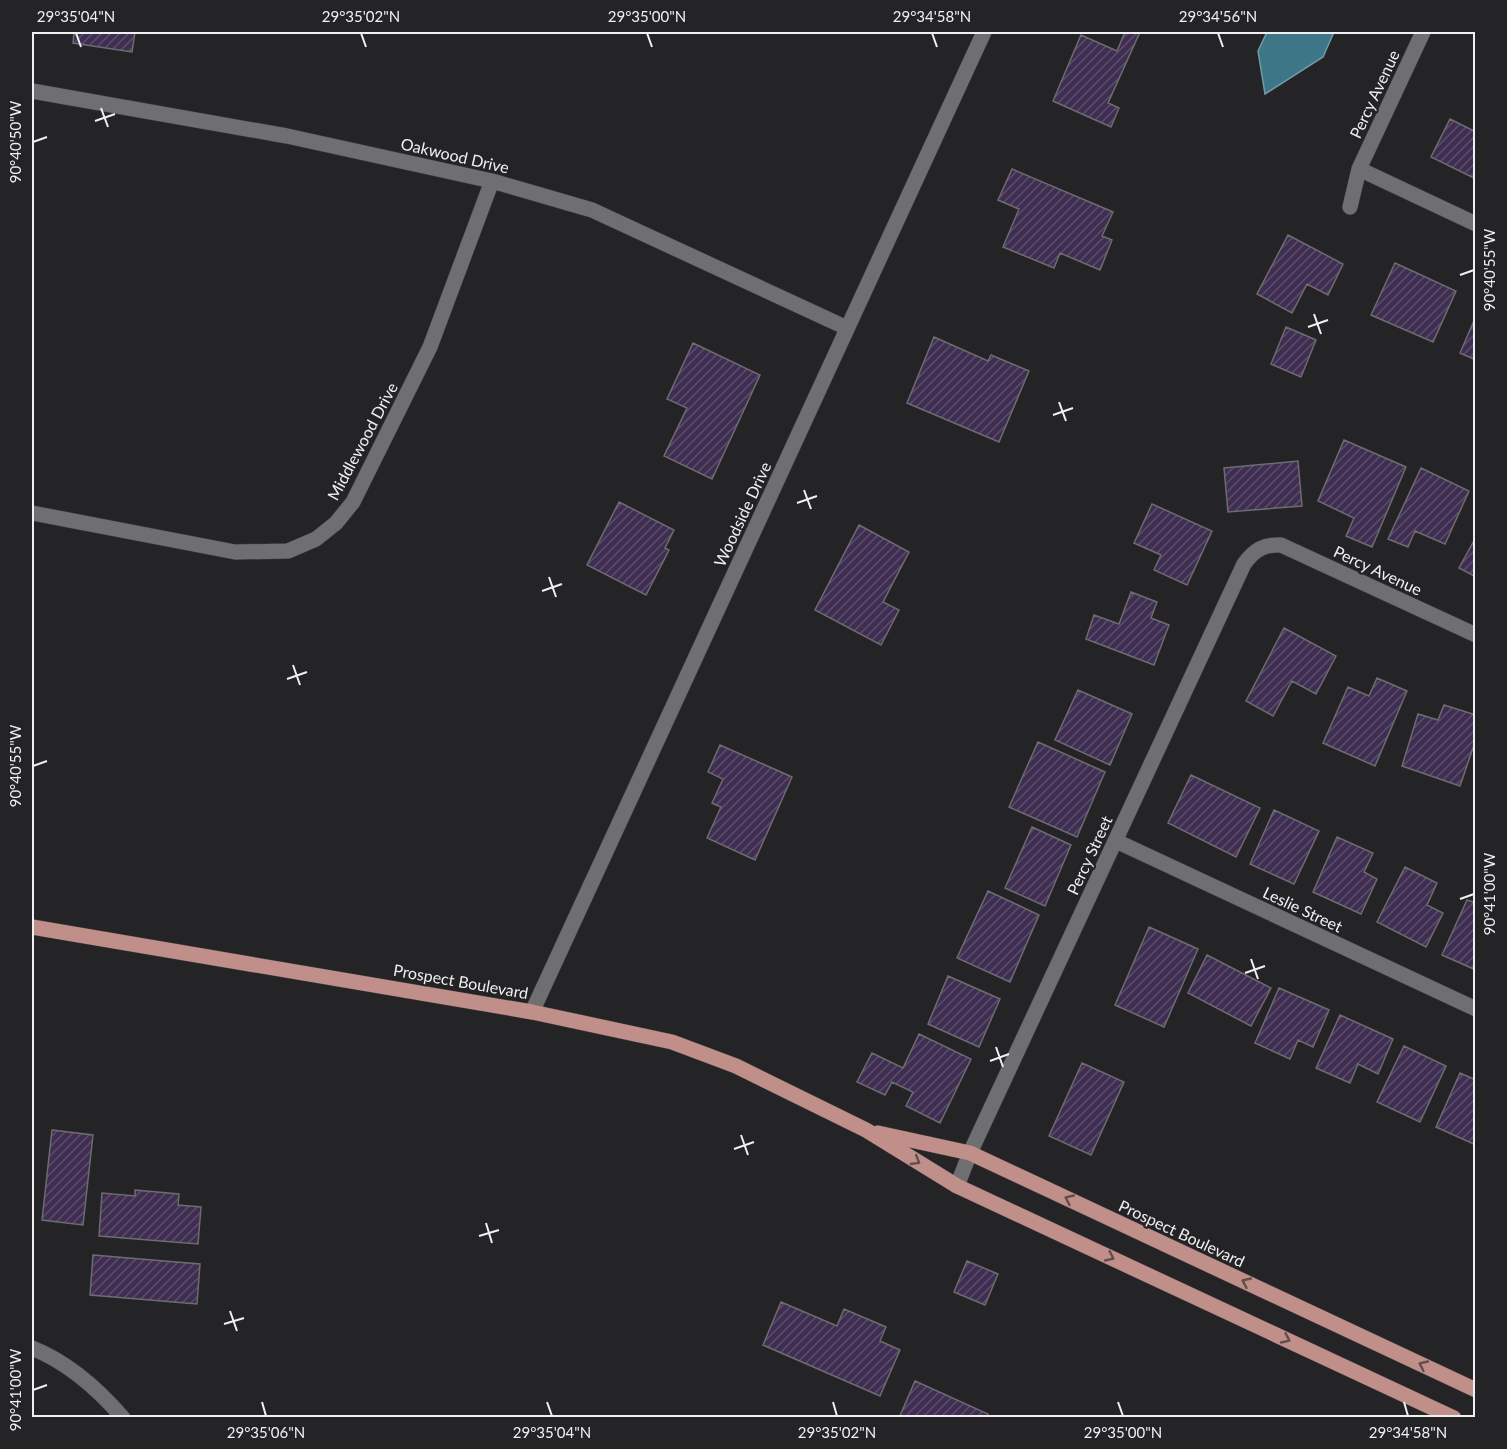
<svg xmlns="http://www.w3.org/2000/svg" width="1507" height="1449" viewBox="0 0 1507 1449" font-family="Lato,sans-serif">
<defs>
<pattern id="building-hatch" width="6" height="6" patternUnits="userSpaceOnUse" patternTransform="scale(1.5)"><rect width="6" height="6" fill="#3f2e52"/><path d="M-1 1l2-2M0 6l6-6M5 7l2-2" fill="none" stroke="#5b4d6b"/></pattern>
</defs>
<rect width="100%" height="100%" fill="#242326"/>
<path fill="#3d7787" stroke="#739ba7" stroke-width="1.5" d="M1267,32H1334L1323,57L1265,94L1258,51Z"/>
<path fill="url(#building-hatch)" stroke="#6d6c6f" stroke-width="1.5" d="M74,32H135L132,52L73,43Z
M1125,32H1140L1108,103L1119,108L1111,127L1053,101L1081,35L1117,51Z
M1450,119L1476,132V179L1431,157Z
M1012,169L1113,212L1102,236L1112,240L1100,270L1060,253L1054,268L1003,247L1019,209L998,200Z
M1288,235L1343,264L1328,295L1307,284L1292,313L1257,294Z
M1395,263L1456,291L1433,342L1371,315Z
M1476,316V360L1460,353Z
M1286,327L1316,340L1301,377L1271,364Z
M934,337L988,361L991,355L1029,371L999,442L907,403Z
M693,343L760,375L712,479L664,456L687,408L667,399Z
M1344,440L1406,467L1372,547L1346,536L1354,518L1318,501Z
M1298,461L1302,506L1228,512L1224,468Z
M1421,468L1469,491L1445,544L1415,531L1408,547L1388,539Z
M619,502L674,530L665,548L669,550L646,595L587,565Z
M1152,504L1212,531L1187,585L1154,570L1161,555L1134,543Z
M859,525L909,552L883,602L899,610L881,645L815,610Z
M1476,537V577L1459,568Z
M1131,592L1157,602L1151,618L1169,625L1154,665L1086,639L1094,615L1119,624Z
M1284,628L1336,656L1316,694L1292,681L1273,716L1246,701Z
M1377,678L1407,691L1375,766L1323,743L1348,687L1369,696Z
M1078,690L1132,714L1110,765L1055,740Z
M1444,705L1476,715V739L1460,786L1402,766L1418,714L1438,720Z
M1038,742L1105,772L1077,837L1009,807Z
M720,745L792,777L755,860L707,838L721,807L712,803L723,779L708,772Z
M1191,775L1260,808L1236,857L1168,823Z
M1274,810L1319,831L1294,884L1250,864Z
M1032,827L1071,845L1045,906L1005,888Z
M1337,837L1373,853L1364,872L1377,879L1361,914L1313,892Z
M1405,867L1437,883L1427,905L1443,913L1426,947L1377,922Z
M988,891L1039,915L1010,982L957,958Z
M1467,900L1476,903V970L1442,955Z
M1149,927L1198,949L1164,1027L1115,1005Z
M1207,955L1271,988L1251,1026L1188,993Z
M948,976L1000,999L979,1047L928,1024Z
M1279,988L1329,1010L1313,1047L1298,1040L1290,1059L1255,1043Z
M1340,1015L1393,1039L1378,1074L1358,1064L1350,1083L1316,1068Z
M919,1034L971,1059L940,1123L906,1106L913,1092L892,1082L885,1095L857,1082L872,1053L903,1068Z
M1404,1046L1446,1066L1420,1122L1377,1102Z
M1082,1063L1124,1082L1091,1155L1049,1136Z
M1460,1073L1476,1080V1145L1436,1127Z
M52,1130L93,1135L83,1225L42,1220Z
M135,1190L179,1194L178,1205L201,1207L198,1244L99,1236L102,1193L135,1196Z
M93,1255L200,1264L197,1304L90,1295Z
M967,1261L998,1274L985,1305L954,1292Z
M781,1302L837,1326L844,1309L886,1327L880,1341L900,1350L880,1396L763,1345Z
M915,1381L988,1414L986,1418H899Z"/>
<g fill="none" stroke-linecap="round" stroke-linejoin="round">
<g stroke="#403f41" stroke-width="16">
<path id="minor" d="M32,91L287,136L492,181L592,210L847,328
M1359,169L1476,224
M1350,207L1359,169L1423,32
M32,513L235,552L288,551L316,539L336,523L353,502L430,347L492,181
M1116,841L1476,1009
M532,1012L984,32
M957,1186L970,1153L1244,564C1254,550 1264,544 1281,545L1476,635
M32,1348C67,1362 98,1389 123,1418"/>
</g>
<g stroke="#403f41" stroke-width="16">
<path id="major" d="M32,927L532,1012L672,1042L736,1066L866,1130L957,1186L1454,1418
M878,1133L970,1153L1476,1390"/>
</g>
<use href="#minor" stroke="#6f6e70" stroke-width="15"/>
<use href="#major" stroke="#c18f89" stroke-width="15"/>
</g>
<defs><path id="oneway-chevron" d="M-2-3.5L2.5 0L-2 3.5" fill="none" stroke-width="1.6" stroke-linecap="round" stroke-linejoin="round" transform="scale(1.5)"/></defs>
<g stroke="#634e4e">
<use href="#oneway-chevron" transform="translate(916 1161) rotate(31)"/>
<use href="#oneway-chevron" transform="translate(1069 1199) rotate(-155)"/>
<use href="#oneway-chevron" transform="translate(1110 1257) rotate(25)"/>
<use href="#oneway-chevron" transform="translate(1246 1282) rotate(-155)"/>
<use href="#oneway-chevron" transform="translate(1286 1339) rotate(25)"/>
<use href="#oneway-chevron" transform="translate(1423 1365) rotate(-155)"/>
</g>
<path fill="none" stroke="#f0eff1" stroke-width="2" d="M76,33L81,47M361,33L366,47M647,33L652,47M932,33L937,47M1218,33L1223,47M101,108L108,127M95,121L115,114M33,142L47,137M1460,275L1474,270M1314,314L1321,334M1308,327L1328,320M1059,402L1066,421M1053,415L1073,408M804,490L811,509M797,503L817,496M549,577L556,597M542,591L562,584M293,665L300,685M287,679L307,672M33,766L47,761M1460,899L1474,894M1251,959L1258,979M1245,973L1265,966M996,1047L1003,1067M990,1061L1009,1054M741,1135L748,1155M734,1149L754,1142M486,1223L492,1243M479,1236L499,1230M230,1311L237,1331M224,1324L244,1318M33,1390L47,1385M262,1402L266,1416M547,1402L552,1416M833,1402L837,1416M1118,1402L1123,1416M1404,1402L1408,1416"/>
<g text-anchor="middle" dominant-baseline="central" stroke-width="4.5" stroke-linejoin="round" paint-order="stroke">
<g font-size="16" fill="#f0eff1" stroke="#242326">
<text transform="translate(1374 94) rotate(-65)">Percy Avenue</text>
<text transform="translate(455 155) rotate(13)">Oakwood Drive</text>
<text transform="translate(362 441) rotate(-62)">Middlewood Drive</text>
<text transform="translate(742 514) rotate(-65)">Woodside Drive</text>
<text transform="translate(1378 570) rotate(25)">Percy Avenue</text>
<text transform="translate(1089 855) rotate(-65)">Percy Street</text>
<text transform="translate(1303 909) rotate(25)">Leslie Street</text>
<text transform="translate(461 981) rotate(10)">Prospect Boulevard</text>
<text transform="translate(1182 1233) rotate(25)">Prospect Boulevard</text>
</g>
</g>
<rect width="1507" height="1449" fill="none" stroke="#242326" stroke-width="66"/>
<rect x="33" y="33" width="1441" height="1383" fill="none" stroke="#f0eff1" stroke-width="2"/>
<g font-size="15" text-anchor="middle" fill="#f0eff1">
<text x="76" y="22">29°35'04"N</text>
<text x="361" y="22">29°35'02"N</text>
<text x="647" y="22">29°35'00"N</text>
<text x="932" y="22">29°34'58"N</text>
<text x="1218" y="22">29°34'56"N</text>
<text transform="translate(16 142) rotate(-90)" y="5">90°40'50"W</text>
<text transform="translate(1490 270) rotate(-90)" y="5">90°40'55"W</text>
<text transform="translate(16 766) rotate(-90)" y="5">90°40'55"W</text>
<text transform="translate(1490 894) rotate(-90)" y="5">90°41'00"W</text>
<text transform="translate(16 1390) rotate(-90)" y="5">90°41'00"W</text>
<text x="266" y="1438">29°35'06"N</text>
<text x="552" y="1438">29°35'04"N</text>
<text x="837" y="1438">29°35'02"N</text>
<text x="1123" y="1438">29°35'00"N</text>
<text x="1408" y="1438">29°34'58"N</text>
</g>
</svg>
